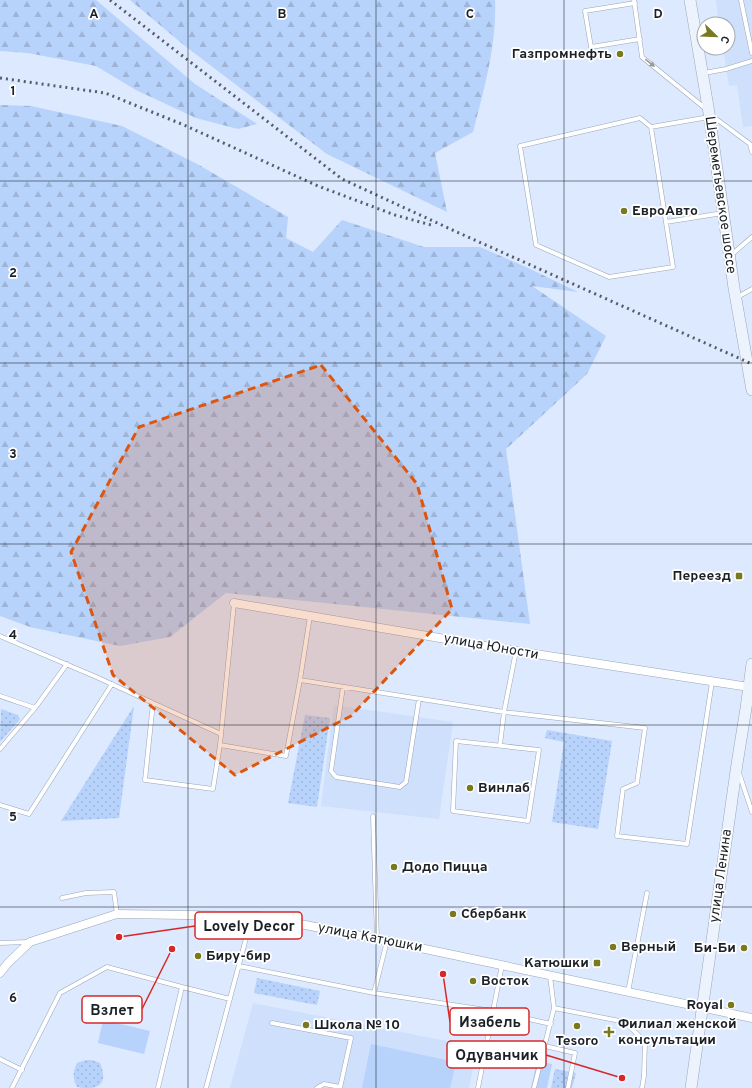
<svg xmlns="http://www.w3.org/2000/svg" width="752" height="1088" viewBox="0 0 752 1088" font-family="Overpass,sans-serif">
<defs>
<pattern id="forest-firs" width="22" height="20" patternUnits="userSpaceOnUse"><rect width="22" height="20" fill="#b7d2fb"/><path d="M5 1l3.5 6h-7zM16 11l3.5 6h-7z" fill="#9db4d7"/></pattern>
<pattern id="park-dots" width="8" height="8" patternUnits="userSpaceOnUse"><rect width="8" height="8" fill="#b7d2fb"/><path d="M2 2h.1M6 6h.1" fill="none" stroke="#9db4d7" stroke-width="1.8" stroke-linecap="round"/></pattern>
</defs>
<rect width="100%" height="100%" fill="#dce9fe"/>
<path fill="#cfe0fc" d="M716,0H752V126L743,127L737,85L729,86L723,48H728V24H719Z
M334,705L453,722L439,819L321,806Z
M253,1003L477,1047L469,1088H230Z"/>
<path fill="#b7d2fb" d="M103,1020L150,1031L144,1054L98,1043Z
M371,1044L456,1062L450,1088H362Z
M537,1061L552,1064L547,1088H531Z"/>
<path fill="url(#forest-firs)" d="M0,0H96L195,84L257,124L238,129L196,118L136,90L96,66L28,53L0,51Z
M130,0H495C497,45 484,89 473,132L435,153L447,212L327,154L185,46Z
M0,105L31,106L122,126L199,165L288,217L286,238L313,252L342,220L424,247H480L526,267L578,292L532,286L606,336L587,374L506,449L530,624L226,593L170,637L120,646L30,627L0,616Z"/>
<path fill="url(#park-dots)" d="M134,706L119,818L61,821Z
M1,709L18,715L20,719L0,742Z
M305,715L330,718L317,807L288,803Z
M547,730L612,741L598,829L552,822L564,742L545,738Z
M257,978L320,991L317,1005L254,993Z
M86,1060H92L100,1063C105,1074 106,1088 89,1088C85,1088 81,1088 77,1087C72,1078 73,1072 77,1063Z
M555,1069L576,1073L572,1088H551Z"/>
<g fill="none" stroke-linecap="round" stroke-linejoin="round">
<g stroke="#99a6b9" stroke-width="5">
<path id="service" d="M634,0L642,57L706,109
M741,0L752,53
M635,3L585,11L591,47L640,39
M704,73L726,69L752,61
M711,115L750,144L752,152
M640,118L651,127L673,267L609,277L536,245L520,146Z
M651,127L709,117
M666,222L723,213
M731,255L752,237
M736,298L752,289
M234,603L220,745L286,756L300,680
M310,616L300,680L504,712L645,728L637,783L623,789L617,836L687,844L712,682
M0,636L94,676L221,734
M343,687L331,771L336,777L400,787L406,782L419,699
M0,696L35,708L0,749
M153,703L145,780L213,789L220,745
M35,708L67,664
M456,741L539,750L528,821L453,811Z
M500,745L504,712L516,651
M739,773L752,812
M0,805L29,814L112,684
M373,816L377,939
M62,898L86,893L114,892L117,914
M0,943L28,942
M239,966L374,993L493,1011L551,1024
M182,987L230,999
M628,992L647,893
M374,993L387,941
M554,1008L625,1022L645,1042L644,1076L642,1088
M272,1023L351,1038L340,1088
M545,1046L575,1053L568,1088
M0,1059L22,1070
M12,1088L60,993L107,967L182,987L158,1088
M206,1088L252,916
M317,1088L324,1084L340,1087
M478,1088L502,965
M534,1088L554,1008L550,976"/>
</g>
<g stroke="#99a6b9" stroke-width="9">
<path id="minor" d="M234,603L516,651L749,687
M0,973L8,963L30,942L117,914L259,916L387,941L752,1018"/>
</g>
<g stroke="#99a6b9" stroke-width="12">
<path id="secondary" d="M690,0L709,113L734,288L752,390
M691,1088L737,764L746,708L752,664"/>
</g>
<use href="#service" stroke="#fff" stroke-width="4"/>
<use href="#minor" stroke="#fff" stroke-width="8"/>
<use href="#secondary" stroke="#edf3fd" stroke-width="11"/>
<path stroke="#565d68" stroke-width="3" stroke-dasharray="2 4" stroke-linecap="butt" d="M110,0L342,179L459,233L752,364
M0,78L105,93L184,125L318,186L395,215L431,225"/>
</g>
<defs><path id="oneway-solid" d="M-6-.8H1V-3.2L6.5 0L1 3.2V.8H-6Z"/></defs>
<use fill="#999b9e" href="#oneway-solid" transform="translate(650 63) rotate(39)"/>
<path fill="#de560d" fill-opacity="0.2" stroke="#de560d" stroke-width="3" stroke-dasharray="8 5" stroke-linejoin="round" d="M321,365L417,484L452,609L351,716L235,775L113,675L71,552L139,427Z"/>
<path fill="none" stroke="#1c2128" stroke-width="1" stroke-opacity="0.55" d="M188,0V1088M376,0V1088M564,0V1088M0,181H752M0,363H752M0,544H752M0,725H752M0,907H752"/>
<g fill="#797920" stroke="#fff" stroke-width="1.5">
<circle cx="620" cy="54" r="4"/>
<circle cx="624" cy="211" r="4"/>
<rect x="735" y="572" width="8" height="8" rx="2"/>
<circle cx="470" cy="788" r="4"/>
<circle cx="394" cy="867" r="4"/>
<circle cx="453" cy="914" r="4"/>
<circle cx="613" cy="947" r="4"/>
<circle cx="744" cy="948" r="4"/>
<circle cx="198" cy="956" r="4"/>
<rect x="593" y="959" width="8" height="8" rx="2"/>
<circle cx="473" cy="981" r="4"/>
<circle cx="731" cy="1005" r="4"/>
<circle cx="306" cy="1025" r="4"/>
<circle cx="577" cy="1026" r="4"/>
<path d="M607 1026h4v4h4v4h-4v4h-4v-4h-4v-4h4z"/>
</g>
<g text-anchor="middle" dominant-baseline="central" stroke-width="3.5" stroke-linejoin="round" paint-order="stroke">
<g font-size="14" font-weight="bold" fill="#1c2128" stroke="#fff" text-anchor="start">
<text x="612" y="54" text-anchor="end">Газпромнефть</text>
<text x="632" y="211">ЕвроАвто</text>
<text x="731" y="576" text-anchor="end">Переезд</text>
<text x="478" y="788">Винлаб</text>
<text x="402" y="867">Додо Пицца</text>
<text x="461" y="914">Сбербанк</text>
<text x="621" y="947">Верный</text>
<text x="736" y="948" text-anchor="end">Би-Би</text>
<text x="206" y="956">Биру-бир</text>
<text x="589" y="963" text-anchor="end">Катюшки</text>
<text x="481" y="981">Восток</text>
<text x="723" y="1005" text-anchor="end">Royal</text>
<text x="618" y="1024">Филиал женской<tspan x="618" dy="16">консультации</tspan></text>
<text x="314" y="1025">Школа № 10</text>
<text x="577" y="1041" text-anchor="middle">Tesoro</text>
</g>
<g font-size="14" fill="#1c2128" stroke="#fff">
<text transform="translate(720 195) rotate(82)">Шереметьевское шоссе</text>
<text transform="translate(491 647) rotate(10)">улица Юности</text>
<text transform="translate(721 876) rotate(-82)">улица Ленина</text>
<text transform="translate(370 938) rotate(11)">улица Катюшки</text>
</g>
</g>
<g font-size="13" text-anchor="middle" font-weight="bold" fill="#1c2128" stroke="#fff" stroke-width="3.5" stroke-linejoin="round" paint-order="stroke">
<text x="94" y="18">A</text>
<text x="282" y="18">B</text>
<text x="470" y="18">C</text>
<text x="658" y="18">D</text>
<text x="13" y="95">1</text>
<text x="13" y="277">2</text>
<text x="13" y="458">3</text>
<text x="13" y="639">4</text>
<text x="13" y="821">5</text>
<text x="13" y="1002">6</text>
</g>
<path fill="none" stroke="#d62828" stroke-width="1.5" d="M119 937L195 926M172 949L142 1009M443 974L450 1022M622 1078L546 1055"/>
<g fill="#d62828" stroke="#fff" stroke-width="1.5">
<circle cx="119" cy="937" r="4"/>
<circle cx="172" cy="949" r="4"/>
<circle cx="443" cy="974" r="4"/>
<circle cx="622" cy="1078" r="4"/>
</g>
<g fill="#fff" stroke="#d62828" stroke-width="1.5">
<rect x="195" y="912" width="107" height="27" rx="4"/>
<rect x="82" y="996" width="60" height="27" rx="4"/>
<rect x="450" y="1008" width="79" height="27" rx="4"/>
<rect x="447" y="1041" width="99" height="27" rx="4"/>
</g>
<g font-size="15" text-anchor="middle" font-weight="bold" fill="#1c2128">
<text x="249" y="931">Lovely Decor</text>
<text x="112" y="1015">Взлет</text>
<text x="490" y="1027">Изабель</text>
<text x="497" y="1060">Одуванчик</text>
</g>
<g transform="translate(716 36) rotate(113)"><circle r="19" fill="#ffffff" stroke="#a4a6a9"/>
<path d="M0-3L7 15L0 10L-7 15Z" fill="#797920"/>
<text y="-6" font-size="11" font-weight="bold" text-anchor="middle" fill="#1c2128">С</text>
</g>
</svg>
